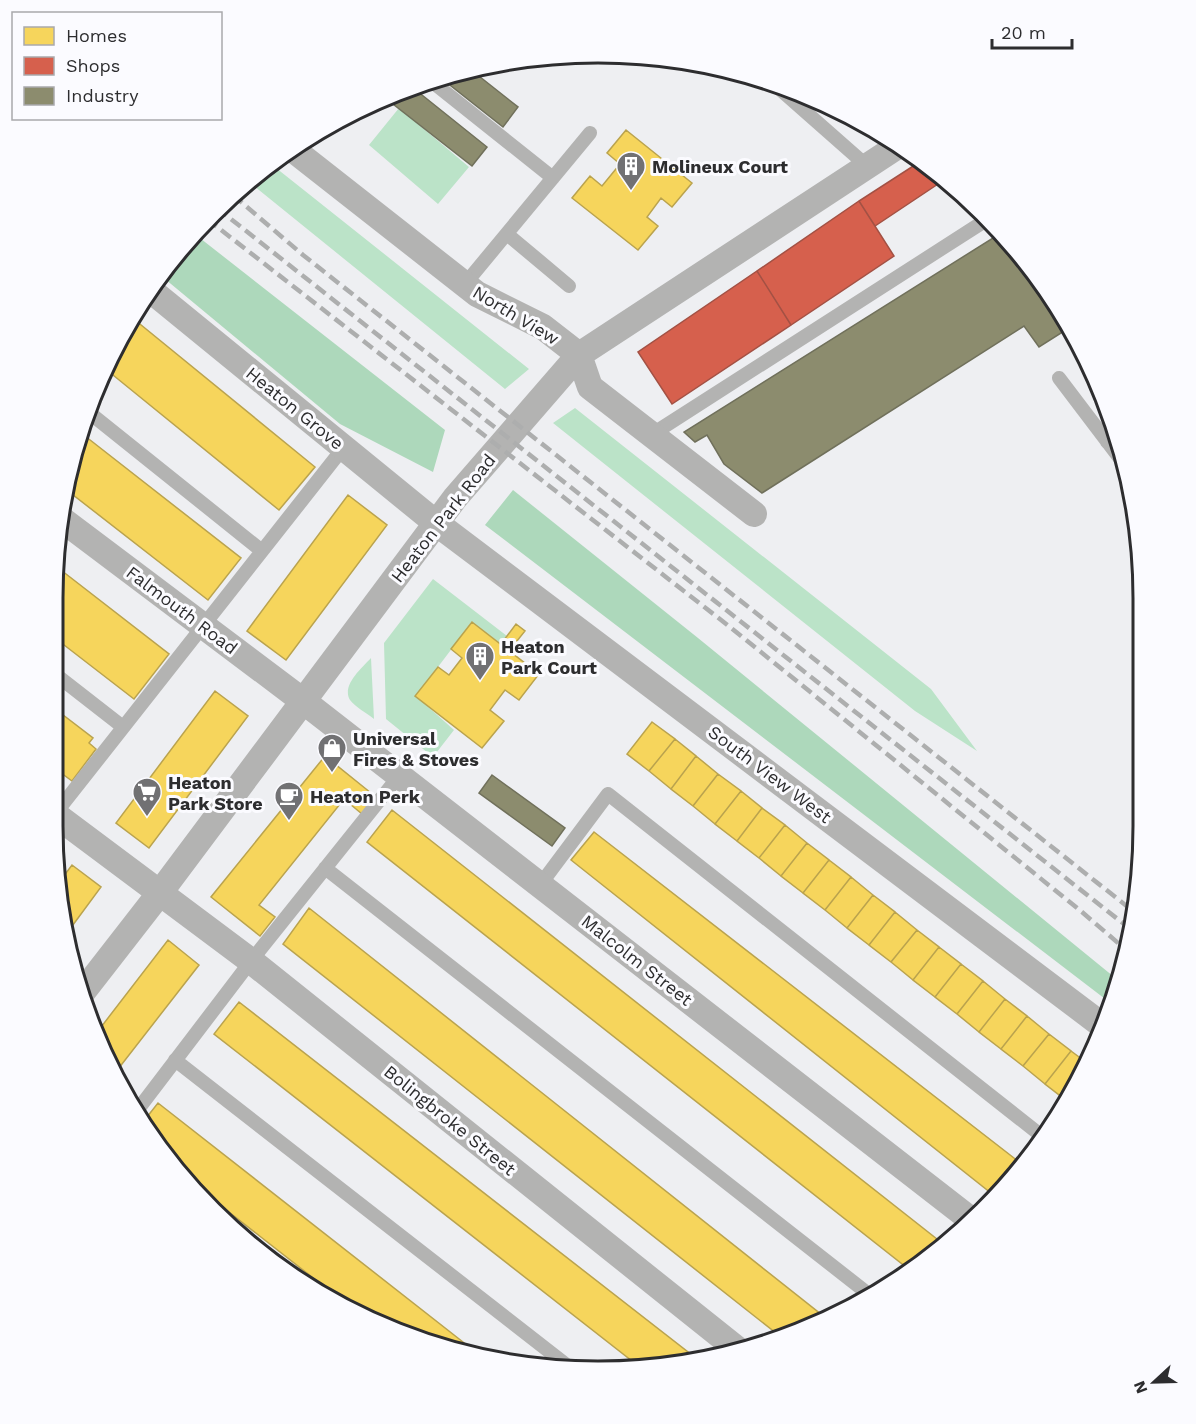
<svg xmlns="http://www.w3.org/2000/svg" width="1196" height="1424" viewBox="0 0 1196 1424" font-family="'Work Sans',sans-serif">
<rect width="100%" height="100%" fill="#eeeff2"/>
<path fill="#bbe3c8" d="M399,108L469,167L438,204L369,145Z
M271,164L300,187L529,369L505,389L249,182Z
M575,408L931,689L977,751L915,711L553,423Z
M433,579L507,636L501,644L472,622L416,696L454,730L433,757L386,719L384,643Z
M371,658L374,719C367,713 355,707 350,700C341,685 363,667 371,658Z"/>
<path fill="#add8bb" d="M196,235L445,430L433,472L340,424L165,279Z
M513,490L698,638L1119,981L1113,1005L485,525Z"/>
<path fill="#f6d55c" stroke="#baa34e" stroke-width="1.5" d="M626,130L692,183L672,207L661,198L647,217L658,226L638,250L572,198L590,176L602,186L620,164L607,153Z
M135,320L315,467L279,510L108,371L117,360L110,355Z
M85,436L241,558L208,600L68,491Z
M348,495L387,525L286,660L247,631Z
M57,567L169,654L134,699L55,638Z
M472,622L539,674L519,700L505,690L490,710L504,721L482,748L415,696L438,667L449,675L462,658L451,649Z
M516,624L525,631L509,651L501,644Z
M215,691L248,716L149,848L116,823Z
M54,708L93,738L89,743L96,749L72,781L53,767Z
M652,722L675,739L649,771L627,754Z
M675,739L696,756L671,789L649,771Z
M325,756L376,797L362,814L344,799L259,905L275,917L260,936L211,897Z
M696,756L718,774L693,806L671,789Z
M718,774L741,791L715,824L693,806Z
M741,791L762,808L737,841L715,824Z
M762,808L785,825L759,858L737,841Z
M392,810L942,1243L911,1271L367,842Z
M785,825L807,843L781,876L759,858Z
M594,832L1023,1165L1008,1186L996,1197L571,860Z
M807,843L829,860L803,893L781,876Z
M829,860L851,877L825,910L803,893Z
M72,865L101,887L67,933L60,881Z
M851,877L873,895L847,928L825,910Z
M873,895L895,912L869,945L847,928Z
M309,908L827,1319L807,1330L781,1337L283,944Z
M895,912L917,930L891,962L869,945Z
M917,930L939,947L913,980L891,962Z
M168,940L199,965L115,1073L98,1031Z
M939,947L961,964L935,997L913,980Z
M961,964L983,981L957,1014L935,997Z
M983,981L1005,999L979,1032L957,1014Z
M1005,999L1027,1016L1001,1049L979,1032Z
M239,1002L697,1359L670,1367L641,1368L214,1034Z
M1027,1016L1049,1034L1023,1066L1001,1049Z
M1049,1034L1071,1051L1045,1084L1023,1066Z
M1071,1051L1087,1063L1067,1101L1045,1084Z
M158,1103L477,1353L423,1343L349,1306L188,1180L143,1122Z"/>
<path fill="#d6604d" stroke="#a35144" stroke-width="1.5" d="M921,161L944,180L875,226L859,201Z
M859,201L894,256L791,325L757,271Z
M757,271L791,325L672,404L638,352Z"/>
<path fill="#8c8c6e" stroke="#70705b" stroke-width="1.5" d="M470,69L518,107L503,127L441,78Z
M412,87L487,147L472,166L384,97Z
M1001,233L1051,295L1069,328L1039,347L1024,326L762,493L724,464L707,435L695,442L684,432Z
M492,775L565,828L552,846L479,793Z"/>
<g fill="none" stroke-linecap="round" stroke-linejoin="round">
<path stroke="#b3b3b2" stroke-width="14" d="M435,84L553,178
M774,84L867,166
M507,234L569,286
M465,284L590,133
M1059,378L1125,465
M91,414L262,551
M651,435L980,224
M1107,442L1112,422
M55,674L123,727
M55,814L344,447
M325,868L871,1296
M540,885L608,794L1043,1137
M175,1060L573,1370
M136,1112L251,961L399,776"/>
<path stroke="#b3b3b2" stroke-width="26" d="M291,148L477,294L543,327L579,355L590,387L754,514
M154,293L436,523L1103,1026
M60,518L303,701L970,1219
M53,813L251,961L737,1349
M82,993L159,894L455,498L579,355L901,144"/>
<path stroke="#adaeae" stroke-width="4.5" stroke-dasharray="12 6" stroke-linecap="butt" d="M233,195L303,255L1133,911
M217,208L1129,928
M207,219L730,627L1082,912L1125,949"/>
</g>
<defs>
<g id="building-pin" transform="scale(1.5)"><path d="M0 17L-7.5 6A9.5 9.5 0 1 1 7.5 6Z" fill="#717173" stroke="#fbfbff"/><path d="M-4-6H4V6H1V3H-1V6H-4ZM-2.5-4.3h1.7v1.8h-1.7ZM.8-4.3h1.7v1.8H.8ZM-2.5-1h1.7V.8h-1.7ZM.8-1h1.7V.8H.8Z" fill="#fff"/></g>
<g id="shop-pin" transform="scale(1.5)"><path d="M0 17L-7.5 6A9.5 9.5 0 1 1 7.5 6Z" fill="#717173" stroke="#fbfbff"/><path d="M-5-2.5h2.3a2.7 3.5 0 0 1 5.4 0H5L5.5 6h-11ZM-1.5-2.5h3a1.5 2.3 0 0 0-3 0Z" fill="#fff"/></g>
<g id="supermarket-pin" transform="scale(1.5)"><path d="M0 17L-7.5 6A9.5 9.5 0 1 1 7.5 6Z" fill="#717173" stroke="#fbfbff"/><path d="M-6-5.5h2.5l.6 2H6L4.5 2H-2.5L-4.4-4H-6ZM-1.5 3.2a1.3 1.3 0 1 0 .1 0ZM3 3.2a1.3 1.3 0 1 0 .1 0Z" fill="#fff"/></g>
<g id="cafe-pin" transform="scale(1.5)"><path d="M0 17L-7.5 6A9.5 9.5 0 1 1 7.5 6Z" fill="#717173" stroke="#fbfbff"/><path d="M-5.5-4.5H6V0H3Q3 3.5 0 3.5H-2.5Q-5.5 3.5-5.5 0ZM3-3.2v2h1.7v-2ZM-6 4.5H4V6H-6Z" fill="#fff"/></g>
</defs>
<g fill-rule="evenodd">
<use href="#building-pin" x="631" y="166"/>
<use href="#building-pin" x="480" y="656"/>
<use href="#shop-pin" x="332" y="748"/>
<use href="#supermarket-pin" x="147" y="792"/>
<use href="#cafe-pin" x="289" y="796"/>
</g>
<g text-anchor="middle" dominant-baseline="central" stroke-width="6" stroke-linejoin="round" paint-order="stroke">
<g font-size="18" font-weight="bold" fill="#2d2d2f" stroke="#fbfbff" text-anchor="start">
<text x="652" y="166">Molineux Court</text>
<text x="501" y="646">Heaton<tspan x="501" dy="21">Park Court</tspan></text>
<text x="353" y="738">Universal<tspan x="353" dy="21">Fires &amp; Stoves</tspan></text>
<text x="168" y="782">Heaton<tspan x="168" dy="21">Park Store</tspan></text>
<text x="310" y="796">Heaton Perk</text>
</g>
<g font-size="18" fill="#2d2d2f" stroke="#fbfbff">
<text transform="translate(516 315) rotate(31)">North View</text>
<text transform="translate(295 408) rotate(39)">Heaton Grove</text>
<text transform="translate(443 518) rotate(-52)">Heaton Park Road</text>
<text transform="translate(182 610) rotate(37)">Falmouth Road</text>
<text transform="translate(770 774) rotate(37)">South View West</text>
<text transform="translate(637 960) rotate(38)">Malcolm Street</text>
<text transform="translate(450 1120) rotate(39)">Bolingbroke Street</text>
</g>
</g>
<path d="M0 0H1196V1424H0ZM598 63H598A535 535 0 0 1 1133 598V826A535 535 0 0 1 598 1361H598A535 535 0 0 1 63 826V598A535 535 0 0 1 598 63Z" fill="#fbfbff" fill-rule="evenodd"/>
<path fill="none" stroke="#2d2d2f" stroke-width="3" d="M598 63H598A535 535 0 0 1 1133 598V826A535 535 0 0 1 598 1361H598A535 535 0 0 1 63 826V598A535 535 0 0 1 598 63Z"/>
<rect x="12" y="12" width="210" height="108" fill="#fbfbff" stroke="#a9a9ac" stroke-width="1.5"/>
<rect x="24" y="27" width="30" height="18" fill="#f6d55c" stroke="#a9a9ac" stroke-width="1.5"/>
<text x="66" y="42" font-size="18" fill="#2d2d2f">Homes</text>
<rect x="24" y="57" width="30" height="18" fill="#d6604d" stroke="#a9a9ac" stroke-width="1.5"/>
<text x="66" y="72" font-size="18" fill="#2d2d2f">Shops</text>
<rect x="24" y="87" width="30" height="18" fill="#8c8c6e" stroke="#a9a9ac" stroke-width="1.5"/>
<text x="66" y="102" font-size="18" fill="#2d2d2f">Industry</text>
<g transform="translate(1154 1382) rotate(248)" stroke="#fbfbff" stroke-width="4.5" paint-order="stroke">
<path d="M0-4.5L10 22L0 15L-10 22Z" fill="#2d2d2f"/>
<text y="-9" font-size="16" font-weight="bold" text-anchor="middle" fill="#2d2d2f">N</text>
</g>
<path d="M992 39v9h80v-9" fill="none" stroke="#2d2d2f" stroke-width="3"/>
<text x="1001" y="39" font-size="18" fill="#2d2d2f" stroke="#fbfbff" stroke-width="4.5" paint-order="stroke">20 m</text>
</svg>
